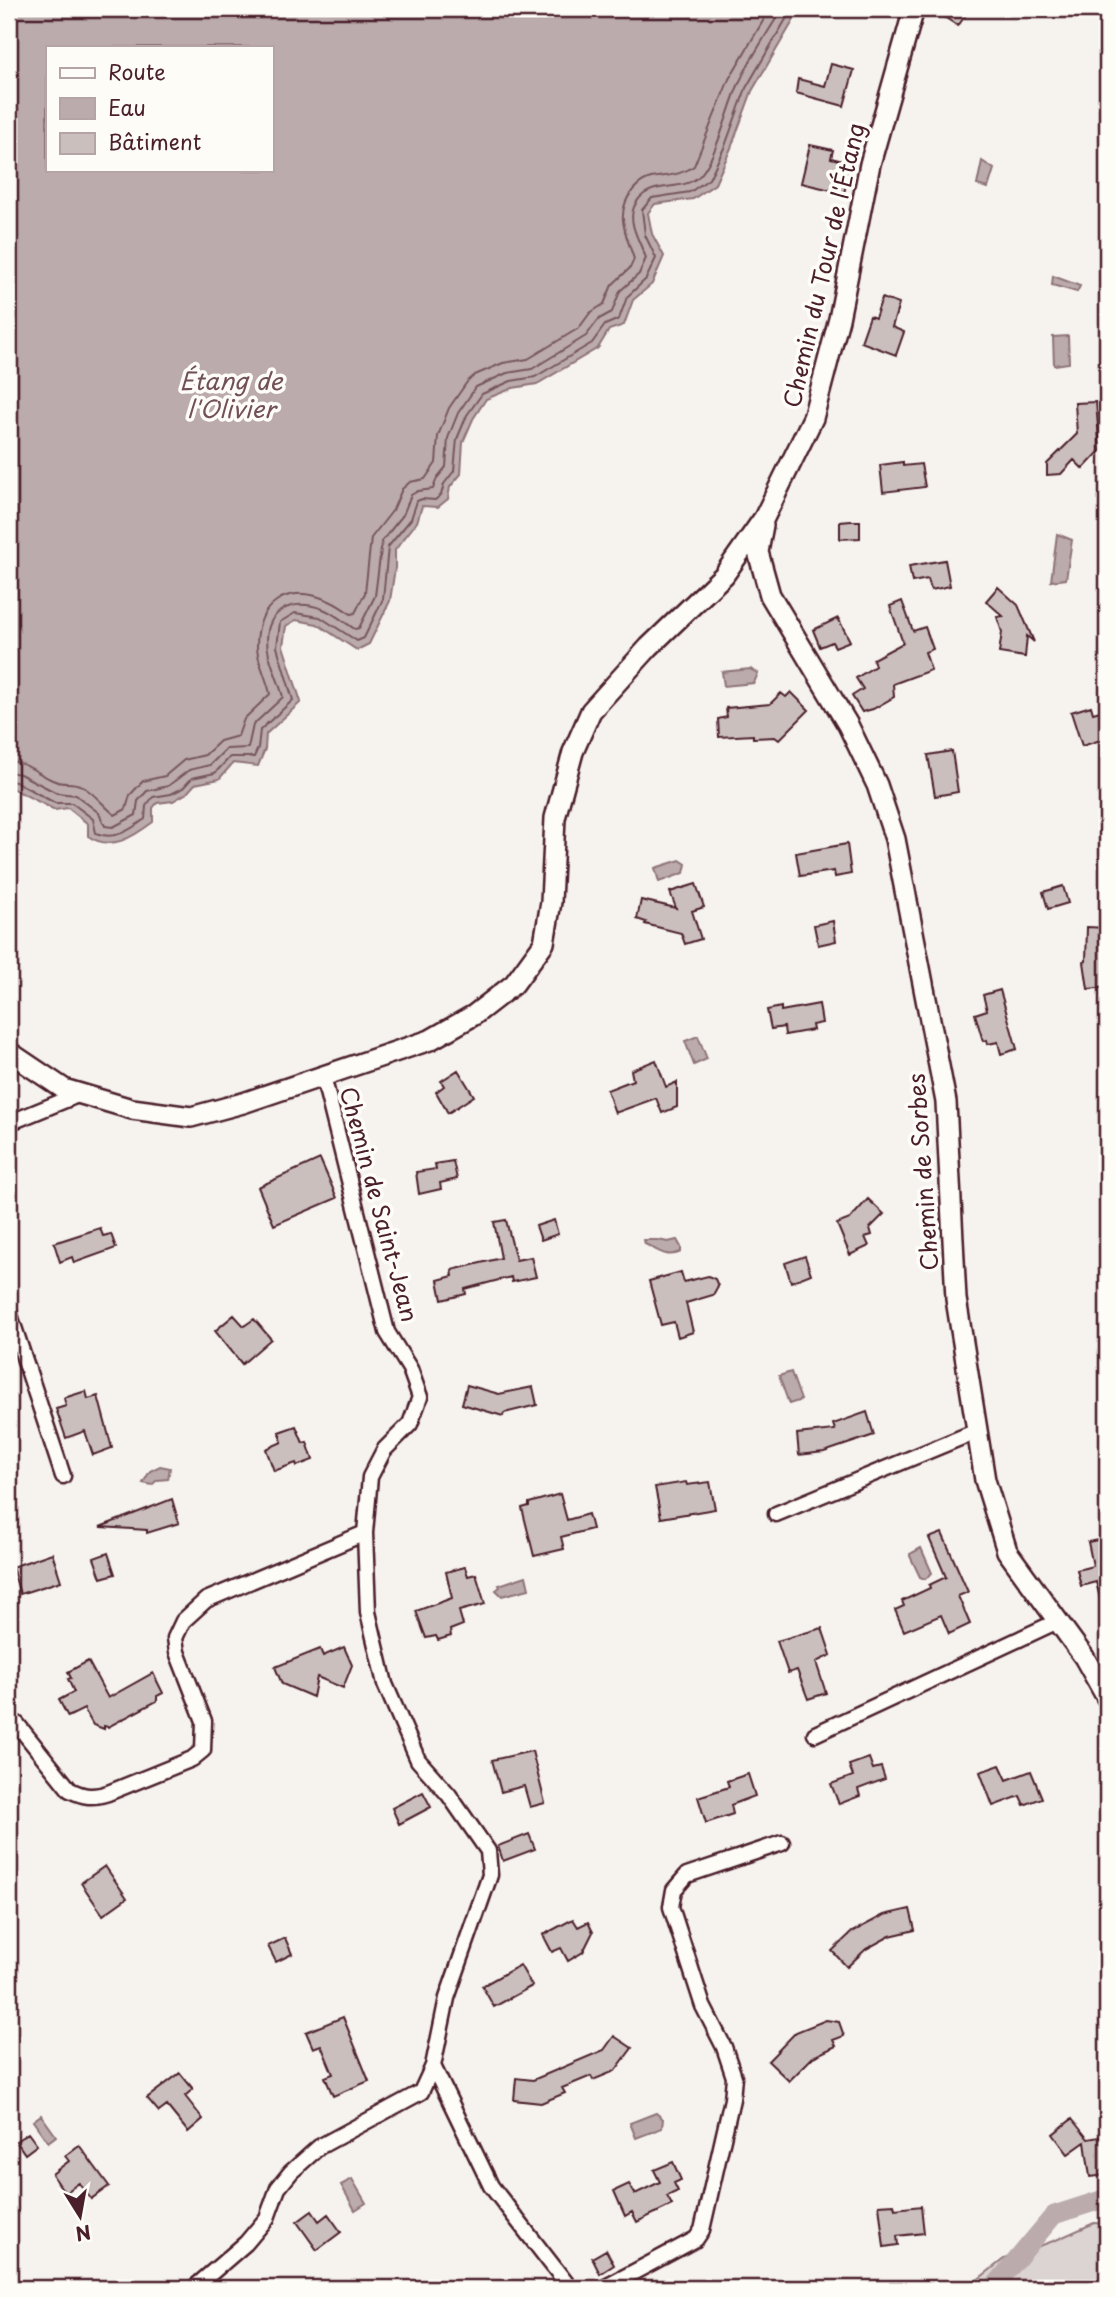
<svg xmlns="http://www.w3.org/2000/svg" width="1116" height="2297" viewBox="0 0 1116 2297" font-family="'Playpen Sans',sans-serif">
<rect width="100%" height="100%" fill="#f6f3ef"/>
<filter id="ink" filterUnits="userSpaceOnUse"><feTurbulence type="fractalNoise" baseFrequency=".0143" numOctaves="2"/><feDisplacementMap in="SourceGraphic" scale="14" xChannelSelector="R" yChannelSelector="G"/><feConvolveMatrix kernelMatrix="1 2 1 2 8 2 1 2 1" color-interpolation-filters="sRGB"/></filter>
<g filter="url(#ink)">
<path fill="#dcd4d2" stroke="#937a7e" stroke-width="2" d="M1094,2223L1107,2224V2288H967L1004,2259L1056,2240Z"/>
<path fill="#bbabac" stroke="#8e7378" stroke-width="2" fill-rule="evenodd" d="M9,9H805L795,18L752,91L731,148L715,184L693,199L655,204L648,213L652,234L664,256L652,284L633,300L624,325L609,330L598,348L537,384L513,388L486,399L473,419L463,442L461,474L450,487L448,499L438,507L422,506L417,522L395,550V568L390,601L369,644L357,650L317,624L296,620L286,626L283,646L301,702L266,734L265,749L258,766L233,763L219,779L195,784L187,793L173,801L157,803L153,808V822C133,837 111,852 88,836V824L68,808L55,810L9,787ZM47,47H271V170H47Z
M982,161L994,169L988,188L977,185Z
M1053,276L1080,286L1077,292L1052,285Z
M1068,336L1069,363L1054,365L1053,337Z
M1057,534L1072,540L1066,579L1051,581Z
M750,669L758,673L754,683L724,686L722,672Z
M680,860L686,864L684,873L659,882L655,868Z
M698,1036L707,1059L694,1065L685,1041Z
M644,1240H658L668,1242L677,1240L681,1247V1252C666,1259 658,1250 645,1244Z
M791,1372L801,1400L789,1404L779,1376Z
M160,1466L170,1468L168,1479L157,1480L152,1485L143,1483L150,1471Z
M921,1548L932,1573L925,1579L920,1577L910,1556V1554Z
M526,1576L529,1589L502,1596L496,1590L500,1587L499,1585Z
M656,2113L663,2119L662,2128L636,2138L630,2123Z
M41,2115L56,2136L48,2142L33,2121Z
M352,2179L366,2203L355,2210L341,2185Z"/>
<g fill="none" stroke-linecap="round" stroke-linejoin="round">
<path stroke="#77575f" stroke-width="2" d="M9,761C27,762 39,775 55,781C64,785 72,781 82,786C95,794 104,806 115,815L126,809L130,795L143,781L165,776L184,760L205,755L220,741L238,736L244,719L270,694C267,678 257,662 257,646C257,603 287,583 327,600C336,603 343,609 351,614L355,613L365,593L371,538L393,510L402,489L410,482L425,479L436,463L438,436L449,408L467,382L475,375L503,363L528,359L579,328L590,313L604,304L612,285L630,268L634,259C626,234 614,213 633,190C638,184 643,180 651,178C667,175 680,176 694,166L729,79L770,9
M9,772L20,774L57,793L76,795L99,813L105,826L113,827L136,815L138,801L147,791L168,786L189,770L210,765L226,749L248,748L253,725L283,697C279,681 271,666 268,650C262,612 290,597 323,609C334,613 345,623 355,629L359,628L375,596L382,541L403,515L411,495L418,491L433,489L437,478L446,467L448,438L458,413L476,387L507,373L532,369L586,336L599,319L612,312L620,291L639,274L646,258C641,244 627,223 634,207C647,176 684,196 702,173C716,156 728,110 737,88C748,61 767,34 782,9
M9,781L16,782L55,803H72L93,819L96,833C114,841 130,830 145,819L146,806L153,797L171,794L183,788L192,778L215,773L230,757H254L258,748L260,730L293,700L277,647L280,622L295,613L320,617L357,641L364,638L383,599L388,547L411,519L417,501L422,499L435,500L441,495L444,484L454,471L457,439L467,415L482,394L511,381L535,377L592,343L605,325L619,319L627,297L646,279L656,258L645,235L642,210L652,198L690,192L709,179L725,146L746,88L789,14L795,9"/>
<path stroke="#bbabac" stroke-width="19" d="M993,2288L1054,2215L1107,2198"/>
</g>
<path fill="#cbbfbe" stroke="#4a1f2b" stroke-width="2" d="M932,9H970L958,26Z
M831,64L854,70L844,106L796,93L798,79L825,86Z
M810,145L833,150L831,158L851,163L844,193L801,183Z
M882,298L899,304L892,327L904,332L896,355L861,342L870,316L875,318Z
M1096,402L1100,451L1083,469L1074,460L1061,474L1047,475V464L1077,434L1075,403Z
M903,462V466L921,464L925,487L883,492L880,465Z
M851,521H860V538L840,539V522Z
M945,560L950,586L931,590L928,579L912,582L909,566Z
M998,587L1018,605L1034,642L1027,636L1025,657L999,653L1002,632L997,617L1003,616L986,601Z
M902,601L913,631L925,627L933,649L925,652L931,670L893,684L894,697L873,709L862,712L852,696L863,689L856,678L875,666L873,659L903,643L890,606Z
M838,618L850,641L835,647L832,642L820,647L813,630Z
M791,692L809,710L779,740L775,737L753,738V735L719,737L718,719L727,717L726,708L770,704L781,693L786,697Z
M1091,706L1093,713L1107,709V738L1082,746L1071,712Z
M952,751L958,792L935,796L928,755Z
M847,844L851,874L835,877L834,871L800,876L796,853Z
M696,884L704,907L692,911L701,939L685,944L681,933L645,924L646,922L637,919L641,900L676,908L670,892Z
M1063,886L1068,903L1048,909L1043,892Z
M833,921L836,941L818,945L814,925Z
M1087,927L1107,928V987L1088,989L1084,962L1086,961Z
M1000,990L1017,1049L1001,1054L998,1042L988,1044L987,1040L983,1041L975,1014L987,1010L983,995Z
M819,1004L822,1023L812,1025L813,1030L785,1035L784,1027L771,1029L767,1010L781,1007V1011Z
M656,1060L666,1087L677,1082V1107L662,1113L656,1098L615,1113L607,1090L633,1080L631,1070Z
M458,1070L474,1096L448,1113L436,1092L444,1086L441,1081Z
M320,1159L337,1198L274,1225L258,1187Z
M453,1161L457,1179L440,1183L441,1189L419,1194L416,1172L436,1169L435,1164Z
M868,1199L884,1214L870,1228L872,1235L865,1237L869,1246L850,1255L837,1224L850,1219Z
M506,1220L516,1260L531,1257L536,1277L512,1282L511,1277L495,1281L465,1289L466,1294L442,1300L438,1280L453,1276L452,1270L501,1258L494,1222Z
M554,1220L558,1234L541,1240L536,1226Z
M100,1228L103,1236L111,1234L116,1248L74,1263L72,1257L60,1262L54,1243Z
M805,1256L811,1274L791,1282L785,1263Z
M681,1272L684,1282L708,1276L715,1279L718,1286L713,1295L686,1303L693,1332L678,1337L674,1322L661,1325L649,1281Z
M234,1315L244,1326L254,1319L271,1339L242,1364L215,1331Z
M467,1385L499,1394L533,1387L537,1405L504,1413L503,1416L462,1404Z
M86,1391L88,1399L98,1396L112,1448L93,1455L85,1431L66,1438L56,1409L66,1406L64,1398Z
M867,1412L874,1435L824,1452L799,1455L797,1434L835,1430L833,1424Z
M296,1426L303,1443L307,1442L313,1460L297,1466L296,1463L274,1471L266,1449L282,1442L279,1432Z
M686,1482L687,1485L710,1482L715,1509L661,1518L655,1487Z
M560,1494L567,1520L588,1514L592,1529L561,1537L564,1549L534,1556L522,1508L529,1506V1503Z
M172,1499L179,1523L147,1533V1530L100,1527Z
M942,1533L968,1592L958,1596L970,1624L949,1634L941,1615L904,1631L895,1610L904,1606L902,1601L930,1588L929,1585L946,1577L929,1538Z
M1107,1538V1602L1101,1603L1096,1582L1081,1586L1077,1570L1093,1566L1088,1542Z
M52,1553L61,1581L20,1594L12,1567Z
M108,1553L115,1574L101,1578L94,1558Z
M465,1567L468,1576L476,1574L485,1604L459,1611L463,1625L450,1630L451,1636L438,1640L436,1636L426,1638L416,1611L452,1598L446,1572Z
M822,1628L831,1655L816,1662L826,1693L808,1699L797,1670L788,1673L777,1641Z
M344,1647L352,1665L343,1688L317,1677L313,1697L282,1684L275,1667L320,1649L323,1656Z
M88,1661L108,1698L153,1673L163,1693L157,1696V1701L108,1727L104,1726V1729L93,1725L84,1709L68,1717L59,1700L74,1692L68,1679L71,1678L68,1672Z
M532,1751L545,1803L530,1807L524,1786L501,1792L492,1760Z
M869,1758L873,1769L881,1767L885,1779L858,1789L860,1796L839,1804L831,1784L853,1776L849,1765Z
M1000,1765L1007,1780L1031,1771L1042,1798L1024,1805L1020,1796L993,1806L980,1772Z
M748,1774L755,1796L731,1805L733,1814L706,1823L698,1797L729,1787L727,1781Z
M423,1792L431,1807L399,1824L392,1808Z
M529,1834L535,1849L503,1861L498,1846Z
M105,1866L127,1898L103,1915L81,1883Z
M910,1909L915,1930L890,1936L866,1949L847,1967L832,1951L852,1932L884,1915Z
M573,1919L578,1927L588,1922L593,1932L583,1952L568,1961L561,1948L552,1952L543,1935Z
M285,1938L292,1954L276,1962L268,1946Z
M520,1965L532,1986L494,2007L482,1986Z
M343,2017L369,2081L333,2096L325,2077L333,2074L321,2045L313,2048L306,2032Z
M826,2020L839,2022L844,2036L833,2040L836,2046L813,2057L789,2081L768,2061L796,2032Z
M614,2036L632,2048L615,2071L593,2080L591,2076L562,2088L565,2093L541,2103L514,2100L516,2078L533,2080L604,2050Z
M180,2073L193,2089L185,2096L203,2119L188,2132L167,2106L159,2112L147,2098Z
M1072,2119L1088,2139L1099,2137L1107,2145V2175L1090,2177L1085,2142L1068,2154L1053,2134Z
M28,2133L37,2145L25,2154L16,2141Z
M79,2145L109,2186L91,2199L79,2183L65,2193L52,2174L69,2161L65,2156Z
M673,2162L681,2180L674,2183L678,2191L667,2196L672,2205L637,2222L632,2212L625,2216L614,2191L629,2184L635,2194L660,2182L654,2170Z
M894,2204L895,2209L921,2206L924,2233L897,2236L898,2245L884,2247L879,2205Z
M312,2211L319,2221L328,2214L341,2232L317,2250L297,2222Z
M606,2250L614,2265L600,2274L592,2258Z"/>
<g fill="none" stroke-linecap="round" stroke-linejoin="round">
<g stroke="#4a1f2b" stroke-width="19">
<path id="street" d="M323,1076L387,1332L410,1369L420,1397L410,1424L384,1450L370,1477L365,1533L368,1612L385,1684L418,1760L449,1795L488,1851L490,1875L447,1998L433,2066L491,2186L570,2288
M9,1123L80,1094
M9,1312L63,1476
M776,1514L977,1431
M9,1723L17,1724L70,1790C84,1797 93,1798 108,1793L192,1759L203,1750L204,1721L177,1652L175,1638L183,1621L206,1600L365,1533
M815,1734L1058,1621
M194,2288L246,2243L267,2218L278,2188L291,2172L319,2147L421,2092L433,2066
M604,2288L696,2239L702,2230L732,2099L734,2077L724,2047L703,2006L671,1907L674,1890L687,1875L782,1843"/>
</g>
<g stroke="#4a1f2b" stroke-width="24">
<path id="secondary" d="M763,525L758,552L770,595L848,725L877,785L895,839L946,1102L956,1299L985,1480L1007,1551L1084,1657L1107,1698
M9,1052L64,1089L132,1109L191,1117L243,1103L430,1040L474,1015L514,984L544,943L551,902L555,818L573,752L591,711L649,647L724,575L764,518L813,418L839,319L870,164L914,9"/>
</g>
<use href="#street" stroke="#fdfcf7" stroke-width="14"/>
<use href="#secondary" stroke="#fdfcf7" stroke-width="19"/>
</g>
</g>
<g text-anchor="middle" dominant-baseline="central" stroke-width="7" stroke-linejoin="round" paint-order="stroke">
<g font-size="23" fill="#4a1f2b" stroke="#fdfcf7">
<text transform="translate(823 265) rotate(-77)">Chemin du Tour de l'Étang</text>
<text transform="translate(922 1172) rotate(-94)">Chemin de Sorbes</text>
<text transform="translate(380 1204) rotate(75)">Chemin de Saint-Jean</text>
</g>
<g font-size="24" font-style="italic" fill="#725058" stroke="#fdfcf7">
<text x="231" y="380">Étang de<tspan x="231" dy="28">l'Olivier</tspan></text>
</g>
</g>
<rect width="1116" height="2297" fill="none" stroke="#fdfcf7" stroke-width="35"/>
<rect x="18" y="18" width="1081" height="2262" fill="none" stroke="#4a1f2b" stroke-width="2.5" filter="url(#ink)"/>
<rect x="46" y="46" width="228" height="126" fill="#fdfcf7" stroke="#b5a4a5" stroke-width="2"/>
<rect x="60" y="68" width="35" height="10" fill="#fdfcf7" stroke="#b5a4a5" stroke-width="2"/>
<text x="108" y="80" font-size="21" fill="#4a1f2b">Route</text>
<rect x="60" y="98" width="35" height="21" fill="#bbabac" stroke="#b5a4a5" stroke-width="2"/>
<text x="108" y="116" font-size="21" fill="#4a1f2b">Eau</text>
<rect x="60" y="133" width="35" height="21" fill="#cbbfbe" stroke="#b5a4a5" stroke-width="2"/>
<text x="108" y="150" font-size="21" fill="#4a1f2b">Bâtiment</text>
<g transform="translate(80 2216) rotate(169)" stroke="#fdfcf7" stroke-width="5" paint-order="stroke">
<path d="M0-5L12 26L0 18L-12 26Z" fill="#4a1f2b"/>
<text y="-10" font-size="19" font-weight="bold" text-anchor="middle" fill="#4a1f2b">N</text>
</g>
</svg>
